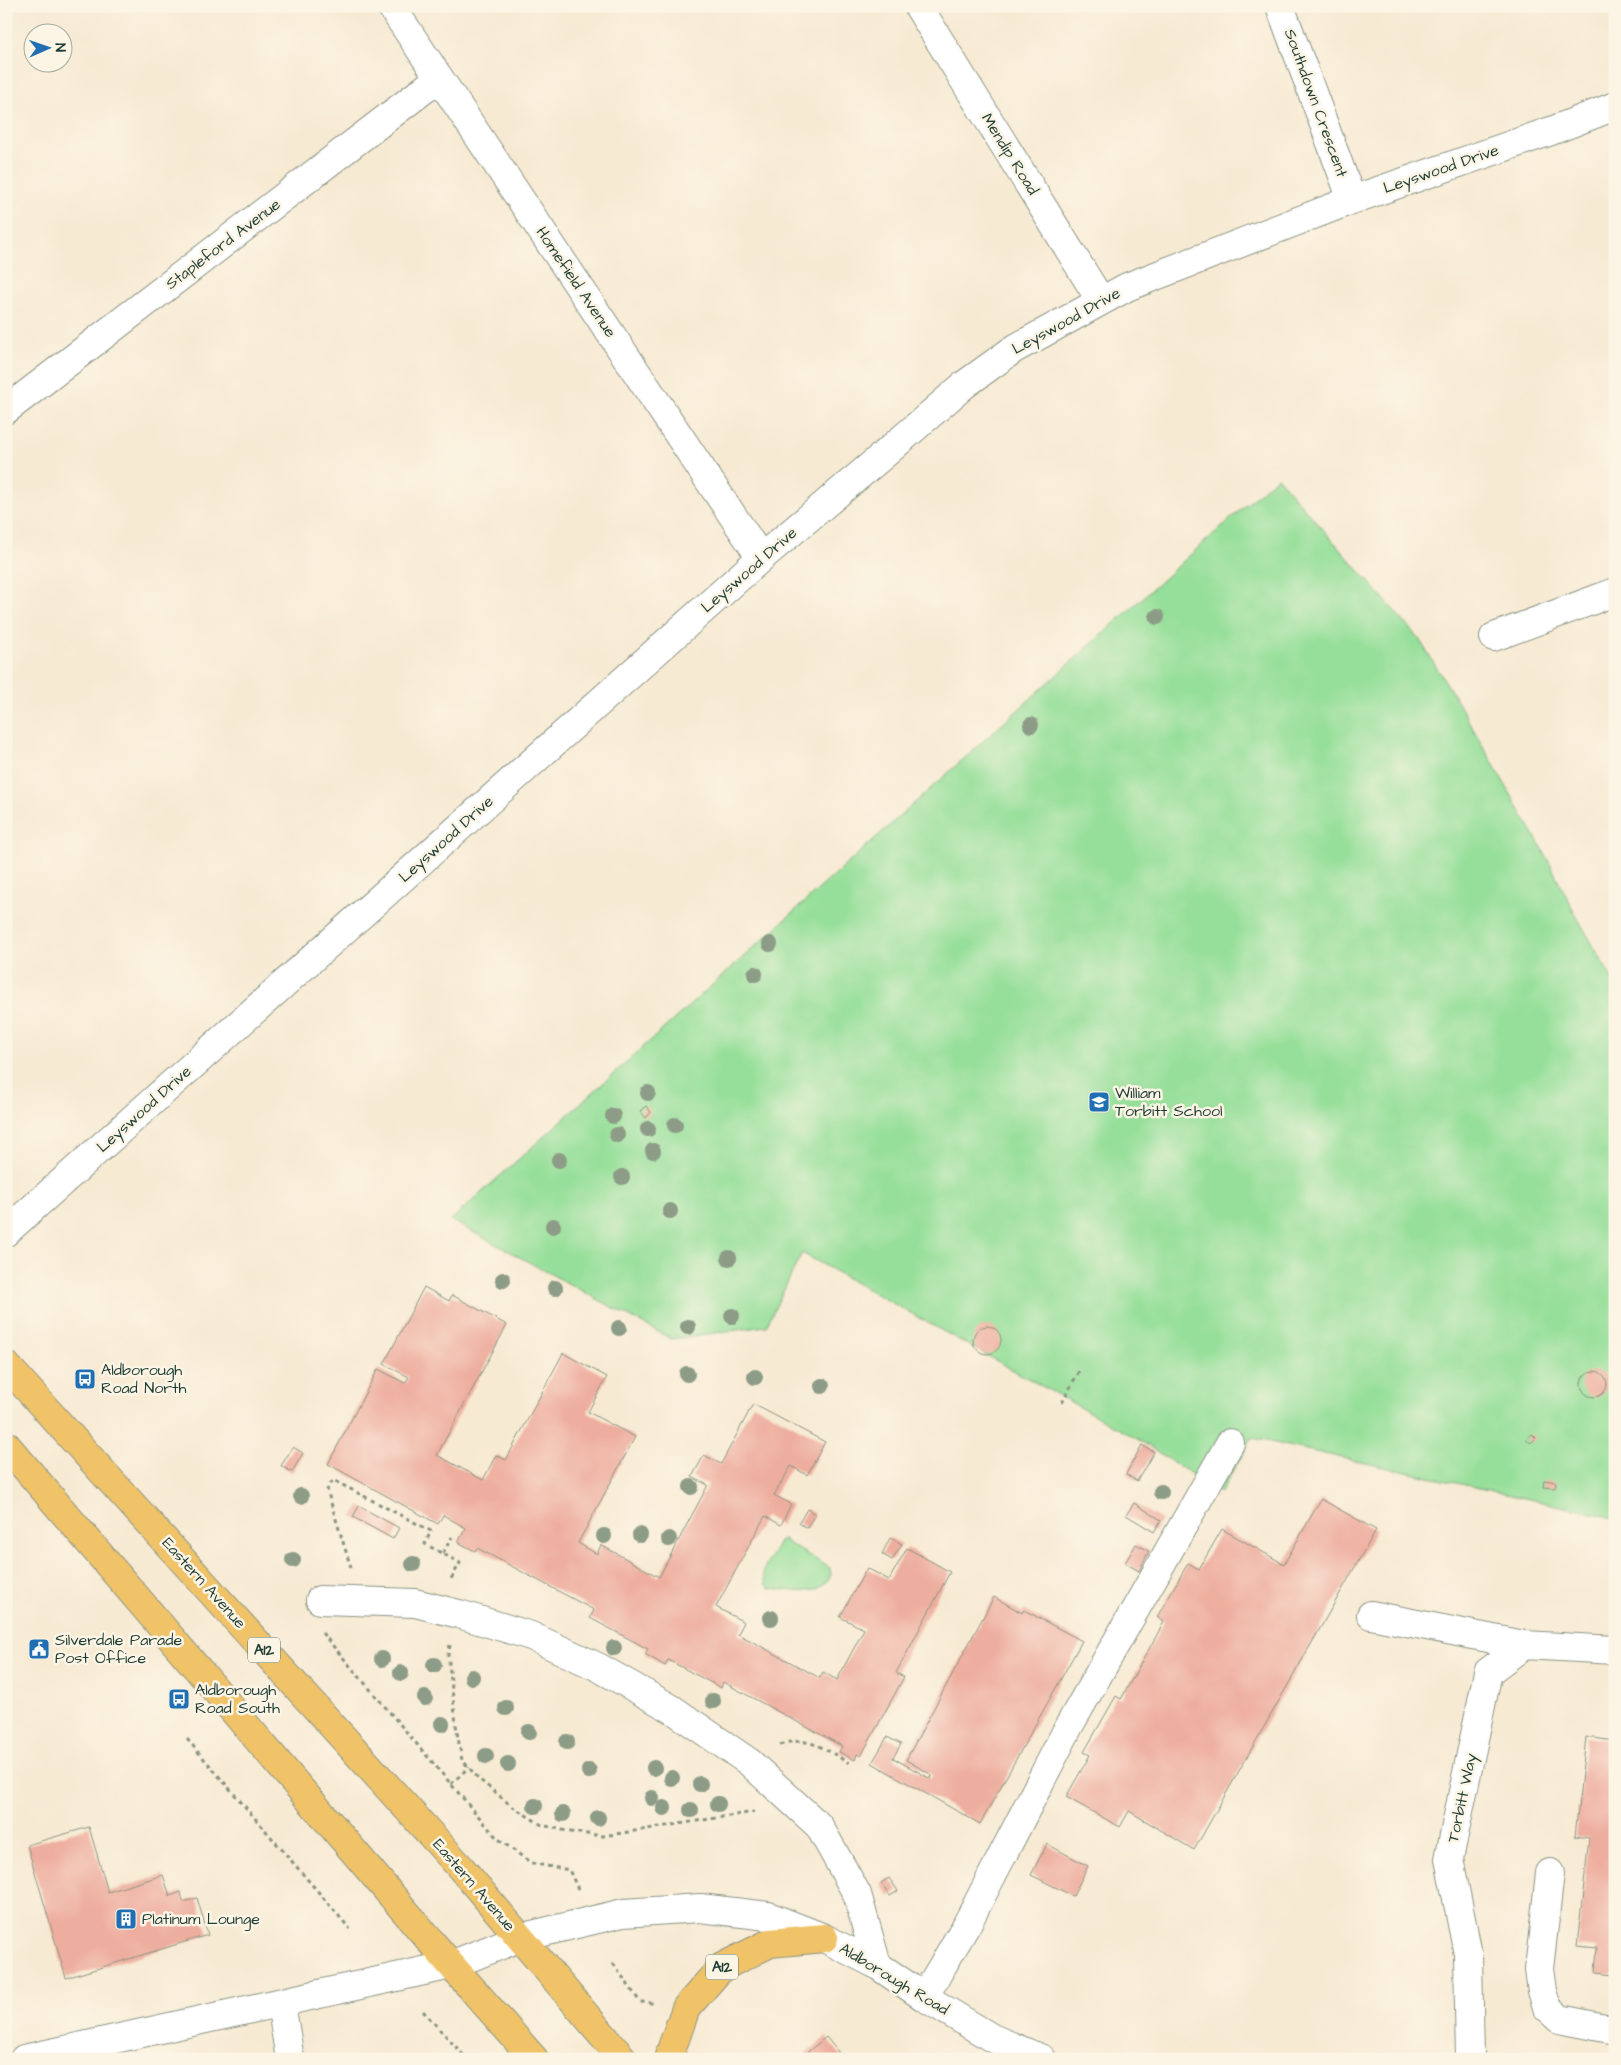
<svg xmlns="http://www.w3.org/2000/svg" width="1621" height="2065" viewBox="0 0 1621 2065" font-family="'Architects Daughter',sans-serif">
<rect width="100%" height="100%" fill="#fcf5e5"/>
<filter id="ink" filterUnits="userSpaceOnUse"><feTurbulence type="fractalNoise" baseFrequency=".02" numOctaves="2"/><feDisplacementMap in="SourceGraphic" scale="10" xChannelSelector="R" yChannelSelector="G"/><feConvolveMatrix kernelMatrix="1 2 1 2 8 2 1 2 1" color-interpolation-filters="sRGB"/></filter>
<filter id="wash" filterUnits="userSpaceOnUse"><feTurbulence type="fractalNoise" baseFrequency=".0096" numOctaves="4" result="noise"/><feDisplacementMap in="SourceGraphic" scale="20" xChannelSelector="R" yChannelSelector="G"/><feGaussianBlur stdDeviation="1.12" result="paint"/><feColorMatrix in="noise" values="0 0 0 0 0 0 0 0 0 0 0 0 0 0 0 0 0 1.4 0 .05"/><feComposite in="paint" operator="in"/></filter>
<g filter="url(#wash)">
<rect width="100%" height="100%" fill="#f7ead3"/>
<path fill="#96df9a" stroke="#5a8e67" d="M1277,477L1419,639L1453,694L1544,852L1577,917L1615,984V1518L1252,1438L1220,1493L1141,1441L802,1253L766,1326L671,1339L451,1220Z
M783,1540L830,1568L831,1575C821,1599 791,1590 770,1588L766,1585L763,1571L779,1542Z"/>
<g id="blocks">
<path fill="#eeae9f" d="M646,1106L651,1112L646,1118L640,1111Z
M424,1287L449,1301L452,1295L507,1325L437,1455L483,1480L496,1455L506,1460L563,1353L607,1377L588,1412L635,1437L578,1543L597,1554L601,1545L659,1577L708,1485L692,1477L704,1455L721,1464L753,1404L825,1442L807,1475L791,1466L774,1495L791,1504L781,1525L765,1516L716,1607L744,1622L738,1634L820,1678L823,1672L837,1680L864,1629L840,1617L867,1568L889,1580L907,1548L950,1572L896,1673L904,1677L861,1756L857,1754L855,1760L839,1752L842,1746L723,1682L721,1688L668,1660L665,1666L645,1654L648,1649L590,1618L594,1610L477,1548L475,1551L458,1542L466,1528L443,1515L438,1524L328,1464L378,1369L405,1383L409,1377L384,1364Z
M973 1340a14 14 0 1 1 28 0a14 14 0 1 1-28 0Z
M1581 1384a13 13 0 1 1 26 0a13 13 0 1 1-26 0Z
M1532,1434L1536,1438L1531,1443L1526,1439Z
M1142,1445L1154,1452L1137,1481L1126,1474Z
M293,1447L303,1453L292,1472L281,1466Z
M1544,1480L1556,1482L1555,1488L1543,1487Z
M1321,1499L1376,1530L1194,1850L1129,1811L1120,1827L1066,1797L1090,1755L1084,1752L1116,1696L1121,1699L1164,1622L1157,1617L1188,1563L1199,1569L1222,1529L1284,1564Z
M1134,1503L1161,1520L1154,1532L1126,1515Z
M359,1506L399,1528L393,1539L353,1517Z
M807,1509L815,1514L807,1528L799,1523Z
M890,1538L902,1544L892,1560L882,1554Z
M1136,1544L1149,1551L1139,1571L1125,1563Z
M994,1597L1022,1613L1024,1610L1082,1641L980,1824L872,1763L887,1737L901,1744L893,1758L931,1779L932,1775L906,1760Z
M1586,1737L1615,1741V1975L1595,1973L1597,1948L1577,1946L1589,1838L1575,1836Z
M89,1827L108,1892L163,1875L170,1896L181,1892L183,1902L197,1898L208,1935L66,1978L27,1845Z
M1047,1844L1088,1866L1073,1896L1031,1875Z
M889,1878L898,1891L890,1896L881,1883Z
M826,2037L844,2059H799Z"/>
</g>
</g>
<g filter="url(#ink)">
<use href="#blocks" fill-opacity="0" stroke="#8b9484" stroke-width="1"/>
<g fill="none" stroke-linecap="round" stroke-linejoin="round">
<g stroke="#8b9484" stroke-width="30">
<path id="minor" d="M391,6L761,558
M918,6L1101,301
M1280,6L1352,200
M6,410L439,78
M1494,637L1615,592
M6,1232L761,558L887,452L964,385L1014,349L1127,287L1352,200L1551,131L1615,106
M320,1600L415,1603L459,1614L531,1636L598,1667L672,1709L749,1762L819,1826L857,1894L877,1965
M1371,1615L1524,1645
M1550,1873L1539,1969L1542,1991L1547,2007L1560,2019L1615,2030
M924,1997L967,1924L1069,1726L1230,1443
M281,2003L290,2059
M24,2059L451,1965L519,1938L623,1913L700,1908L768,1916L824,1938L877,1965L924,1997L992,2038L1042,2059
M1470,2059L1468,1954L1449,1859L1488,1672L1524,1645L1615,1650"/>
</g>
<g stroke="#8b9484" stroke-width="30">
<path id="highway" d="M6,1365L461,1868L623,2059
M6,1445L451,1965L534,2059
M668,2059L686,2008L722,1967L770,1943L824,1938"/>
</g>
<path stroke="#8b9484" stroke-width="3" stroke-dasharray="4 4" stroke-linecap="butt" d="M1062,1403L1080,1369
M443,1553L452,1537
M351,1568L327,1490L333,1480L431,1531L425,1544L460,1563L451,1579
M322,1633L497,1838L531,1863L569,1870L578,1889
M450,1645L448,1655L457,1732L462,1760L480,1780L513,1807L542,1825L571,1832L603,1836L754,1812
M187,1739L350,1929
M780,1745C807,1734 826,1750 849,1763
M451,1784L469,1767
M613,1963L640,2002L653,2003
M423,2011L467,2059"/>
<use href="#minor" stroke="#fff" stroke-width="28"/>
<use href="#highway" stroke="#f0c369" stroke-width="28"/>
</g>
<g fill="#8d9c87">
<circle cx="1157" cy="617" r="8"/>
<circle cx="1031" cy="725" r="8"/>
<circle cx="770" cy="944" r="8"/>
<circle cx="755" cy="974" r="8"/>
<circle cx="648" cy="1093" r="8"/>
<circle cx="613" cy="1116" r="8"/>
<circle cx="675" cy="1125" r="8"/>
<circle cx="648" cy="1129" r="8"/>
<circle cx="617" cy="1135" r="8"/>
<circle cx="653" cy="1151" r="8"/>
<circle cx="559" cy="1160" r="8"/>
<circle cx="622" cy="1177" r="8"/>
<circle cx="670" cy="1211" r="8"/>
<circle cx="553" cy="1226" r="8"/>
<circle cx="729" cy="1258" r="8"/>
<circle cx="503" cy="1280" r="8"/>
<circle cx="555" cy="1288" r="8"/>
<circle cx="732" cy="1316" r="8"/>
<circle cx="688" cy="1327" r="8"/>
<circle cx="619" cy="1328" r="8"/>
<circle cx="687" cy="1374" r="8"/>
<circle cx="755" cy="1377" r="8"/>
<circle cx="822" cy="1386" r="8"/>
<circle cx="691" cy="1487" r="8"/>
<circle cx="1161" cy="1492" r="8"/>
<circle cx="301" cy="1496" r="8"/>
<circle cx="640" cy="1535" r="8"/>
<circle cx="604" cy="1536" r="8"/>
<circle cx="669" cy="1539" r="8"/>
<circle cx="293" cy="1560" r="8"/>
<circle cx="413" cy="1564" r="8"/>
<circle cx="771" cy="1618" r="8"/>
<circle cx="614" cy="1648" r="8"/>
<circle cx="382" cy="1659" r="8"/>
<circle cx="434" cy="1665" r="8"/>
<circle cx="401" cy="1673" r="8"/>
<circle cx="472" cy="1677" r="8"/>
<circle cx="425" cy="1698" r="8"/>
<circle cx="713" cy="1701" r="8"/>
<circle cx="506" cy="1708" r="8"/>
<circle cx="442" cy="1724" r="8"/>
<circle cx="529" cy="1732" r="8"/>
<circle cx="567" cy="1742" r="8"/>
<circle cx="486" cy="1756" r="8"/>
<circle cx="508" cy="1764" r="8"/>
<circle cx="654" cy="1768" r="8"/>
<circle cx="589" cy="1771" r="8"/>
<circle cx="672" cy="1778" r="8"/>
<circle cx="700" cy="1784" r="8"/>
<circle cx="652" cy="1798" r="8"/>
<circle cx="718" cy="1804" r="8"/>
<circle cx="535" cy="1806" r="8"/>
<circle cx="664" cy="1808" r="8"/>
<circle cx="691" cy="1810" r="8"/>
<circle cx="563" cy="1814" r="8"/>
<circle cx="598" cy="1818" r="8"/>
</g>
</g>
<defs>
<g id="school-square" transform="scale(1.125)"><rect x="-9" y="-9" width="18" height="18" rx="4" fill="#1f6fb2" stroke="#fcf5e5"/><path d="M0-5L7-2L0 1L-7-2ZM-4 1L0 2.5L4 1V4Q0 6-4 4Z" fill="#fff"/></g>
<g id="bus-square" transform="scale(1.125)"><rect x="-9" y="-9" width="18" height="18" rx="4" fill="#1f6fb2" stroke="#fcf5e5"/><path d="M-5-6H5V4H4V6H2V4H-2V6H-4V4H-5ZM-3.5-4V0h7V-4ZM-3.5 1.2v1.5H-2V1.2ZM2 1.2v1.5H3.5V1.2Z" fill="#fff"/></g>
<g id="civic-square" transform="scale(1.125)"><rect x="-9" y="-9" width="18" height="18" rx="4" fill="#1f6fb2" stroke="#fcf5e5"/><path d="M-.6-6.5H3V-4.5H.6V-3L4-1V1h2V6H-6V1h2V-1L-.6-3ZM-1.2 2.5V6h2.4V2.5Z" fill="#fff"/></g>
<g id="building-square" transform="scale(1.125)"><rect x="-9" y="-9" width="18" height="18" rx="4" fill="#1f6fb2" stroke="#fcf5e5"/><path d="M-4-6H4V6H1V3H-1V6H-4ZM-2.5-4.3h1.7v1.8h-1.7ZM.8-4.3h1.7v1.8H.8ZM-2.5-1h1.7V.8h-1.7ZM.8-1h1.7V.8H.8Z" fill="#fff"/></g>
</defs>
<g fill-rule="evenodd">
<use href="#school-square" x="1099" y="1102"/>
<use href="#bus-square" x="85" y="1379"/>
<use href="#civic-square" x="39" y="1649"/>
<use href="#bus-square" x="179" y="1699"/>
<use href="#building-square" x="126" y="1919"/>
</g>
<g text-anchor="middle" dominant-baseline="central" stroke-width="5" stroke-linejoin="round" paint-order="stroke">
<g fill="#fcf5e5" stroke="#617469" stroke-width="1">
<rect x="248" y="1637.5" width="32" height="25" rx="4"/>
<rect x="706" y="1954.5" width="32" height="25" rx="4"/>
</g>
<g font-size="15" font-weight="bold" fill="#1f3d34">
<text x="264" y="1650">A12</text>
<text x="722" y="1967">A12</text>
</g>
<g font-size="16" fill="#1f3d34" stroke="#fcf5e5">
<text transform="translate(1316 103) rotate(70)">Southdown Crescent</text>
<text transform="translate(1010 154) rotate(58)">Mendip Road</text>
<text transform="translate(1441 169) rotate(-19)">Leyswood Drive</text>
<text transform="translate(223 244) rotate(-37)">Stapleford Avenue</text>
<text transform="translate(576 282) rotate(56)">Homefield Avenue</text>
<text transform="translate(1066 321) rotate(-29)">Leyswood Drive</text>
<text transform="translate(749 570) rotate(-41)">Leyswood Drive</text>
<text transform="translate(446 839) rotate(-42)">Leyswood Drive</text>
<text transform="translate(144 1109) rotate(-42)">Leyswood Drive</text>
<text transform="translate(204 1583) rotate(48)">Eastern Avenue</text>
<text transform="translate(1462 1798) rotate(-78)">Torbitt Way</text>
<text transform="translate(474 1885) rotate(49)">Eastern Avenue</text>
<text transform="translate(894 1979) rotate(31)">Aldborough Road</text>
</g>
<g font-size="16" fill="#1f3d34" stroke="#fcf5e5" text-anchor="start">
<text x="1115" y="1093">William<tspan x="1115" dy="18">Torbitt School</tspan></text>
<text x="101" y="1370">Aldborough<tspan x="101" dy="18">Road North</tspan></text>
<text x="55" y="1640">Silverdale Parade<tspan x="55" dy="18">Post Office</tspan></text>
<text x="195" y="1690">Aldborough<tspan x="195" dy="18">Road South</tspan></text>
<text x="142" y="1919">Platinum Lounge</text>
</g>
</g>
<rect width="1621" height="2065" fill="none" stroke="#fcf5e5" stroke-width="25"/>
<g transform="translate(48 48) rotate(88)"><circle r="24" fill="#fcf5e5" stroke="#a4ab9e"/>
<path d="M0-4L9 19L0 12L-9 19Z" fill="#1f6fb2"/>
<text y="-8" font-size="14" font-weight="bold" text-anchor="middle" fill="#1f3d34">N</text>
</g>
</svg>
